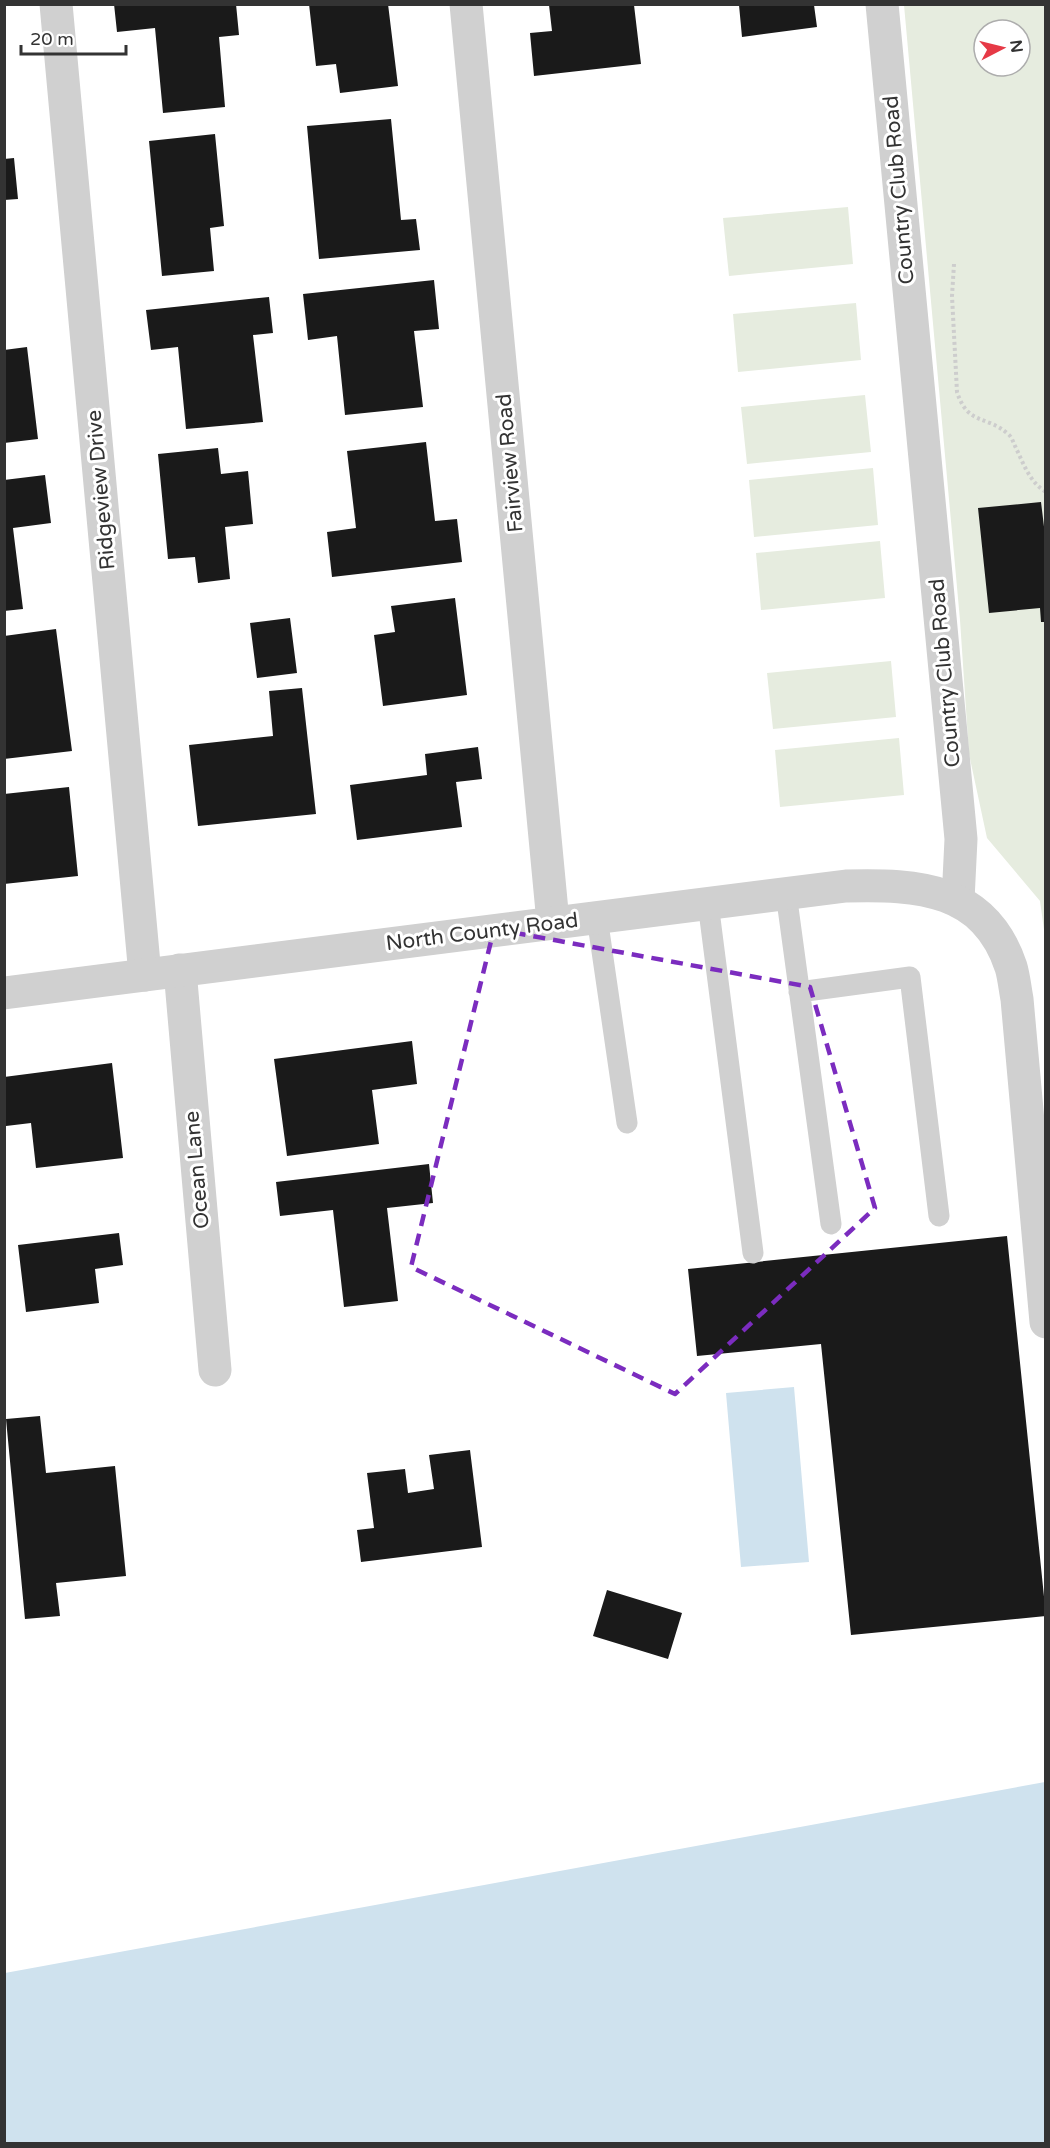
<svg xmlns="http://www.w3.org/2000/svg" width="1050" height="2148" viewBox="0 0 1050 2148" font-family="'Varela Round',sans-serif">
<rect width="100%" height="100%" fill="#fff"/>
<path fill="#e6ecdf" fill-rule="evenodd" d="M904,5H1045V937L1040,901L987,838L969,754L960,620ZM984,30H1020V66H984Z
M848,207L853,264L729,276L723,218Z
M856,303L861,360L738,372L733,314Z
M865,395L871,452L747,464L741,407Z
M873,468L878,525L754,537L749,480Z
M880,541L885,598L761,610L756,553Z
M891,661L896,717L773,729L767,673Z
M899,738L904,795L780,807L775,750Z"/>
<path fill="#cfe2ee" d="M794,1387L809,1562L741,1567L726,1393Z
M1045,1782V2143H5V1973Z"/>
<path fill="#1a1a1a" d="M114,4H236L239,35L219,37L225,107L163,113L155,28L117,32Z
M309,4H388L398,86L340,93L336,64L316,66Z
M549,5H634L641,64L534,76L530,33L552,31Z
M739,5H814L817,27L742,37Z
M391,119L401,220L416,219L420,250L319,259L307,126Z
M215,134L224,226L210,228L214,271L162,276L149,141Z
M14,158L18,199L4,200V159Z
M434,280L439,329L414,331L423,407L345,415L337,336L308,340L303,294Z
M269,297L273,333L253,335L263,422L186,429L178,347L151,350L146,310Z
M27,347L38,439L4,443V350Z
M426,442L435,521L457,519L462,562L332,577L327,532L356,528L347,451Z
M218,448L221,474L248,471L253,524L225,527L230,579L198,583L195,557L168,559L158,454Z
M45,475L51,523L13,528L23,609L4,611V480Z
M1041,502L1046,543V622H1041L1040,608L989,613L978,508Z
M455,598L467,695L383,706L374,635L395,632L391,606Z
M290,618L297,673L257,678L250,623Z
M56,629L72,751L4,759V636Z
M302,688L316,814L198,826L189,745L273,736L269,691Z
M478,747L482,779L456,782L462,827L357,840L350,785L427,775L425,754Z
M69,787L78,876L4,884V794Z
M412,1041L417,1084L372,1090L379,1144L287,1156L274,1059Z
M112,1063L123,1158L36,1168L31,1123L6,1126L4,1077Z
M429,1164L433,1203L387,1208L398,1301L344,1307L333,1210L280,1216L276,1182Z
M119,1233L123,1265L95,1269L99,1303L26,1312L18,1245Z
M1007,1236L1046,1616L851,1635L821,1344L697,1356L688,1269Z
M40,1416L46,1473L115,1466L126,1576L56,1583L60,1616L25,1619L6,1419Z
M470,1450L482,1547L361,1562L357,1530L374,1528L367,1473L405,1469L408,1493L434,1489L429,1455Z
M607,1590L682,1613L668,1659L593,1636Z"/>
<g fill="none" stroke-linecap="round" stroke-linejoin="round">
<path stroke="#cdcdcd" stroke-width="4" stroke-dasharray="3 3" stroke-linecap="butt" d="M954,264L952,296L957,392C968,426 987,415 1008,434C1012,437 1013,442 1015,446C1023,462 1029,482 1046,492"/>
<path stroke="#d0d0d0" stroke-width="21" d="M786,893L831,1224
M708,903L753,1253
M597,917L627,1123
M799,992L910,977L939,1216"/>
<path stroke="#d0d0d0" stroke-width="33" d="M56,4L145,975
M466,4L553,922
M882,4L961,839L958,900
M180,970L215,1370"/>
<path stroke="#d0d0d0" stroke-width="33" d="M4,993L846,886C918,884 985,888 1011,967C1014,977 1015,989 1017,999L1046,1322"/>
</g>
<path fill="none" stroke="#7b2cbf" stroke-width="4.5" stroke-dasharray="12 8" stroke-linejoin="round" d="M494,929L810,987L875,1208L675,1394L411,1267Z"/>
<g text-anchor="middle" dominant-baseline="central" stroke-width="6" stroke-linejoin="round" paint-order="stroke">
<g font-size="21" fill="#333" stroke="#fff">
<text transform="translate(899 190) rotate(-95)">Country Club Road</text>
<text transform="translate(510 463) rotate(-95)">Fairview Road</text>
<text transform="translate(101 490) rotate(-95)">Ridgeview Drive</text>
<text transform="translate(945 673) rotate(-95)">Country Club Road</text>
<text transform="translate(482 932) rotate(-7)">North County Road</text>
<text transform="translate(197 1170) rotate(-95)">Ocean Lane</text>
</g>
</g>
<rect width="1050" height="2148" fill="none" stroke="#333333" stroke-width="12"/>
<g transform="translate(1002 48) rotate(83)"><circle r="28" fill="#ffffff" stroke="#adadad" stroke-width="1.5"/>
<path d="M0-4.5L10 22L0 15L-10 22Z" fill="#e63946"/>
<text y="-9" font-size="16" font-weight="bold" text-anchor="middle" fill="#333333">N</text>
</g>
<path d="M21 45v9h105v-9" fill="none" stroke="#333333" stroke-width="3"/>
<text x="30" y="45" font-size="18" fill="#333333" stroke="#ffffff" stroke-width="4.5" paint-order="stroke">20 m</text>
</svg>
